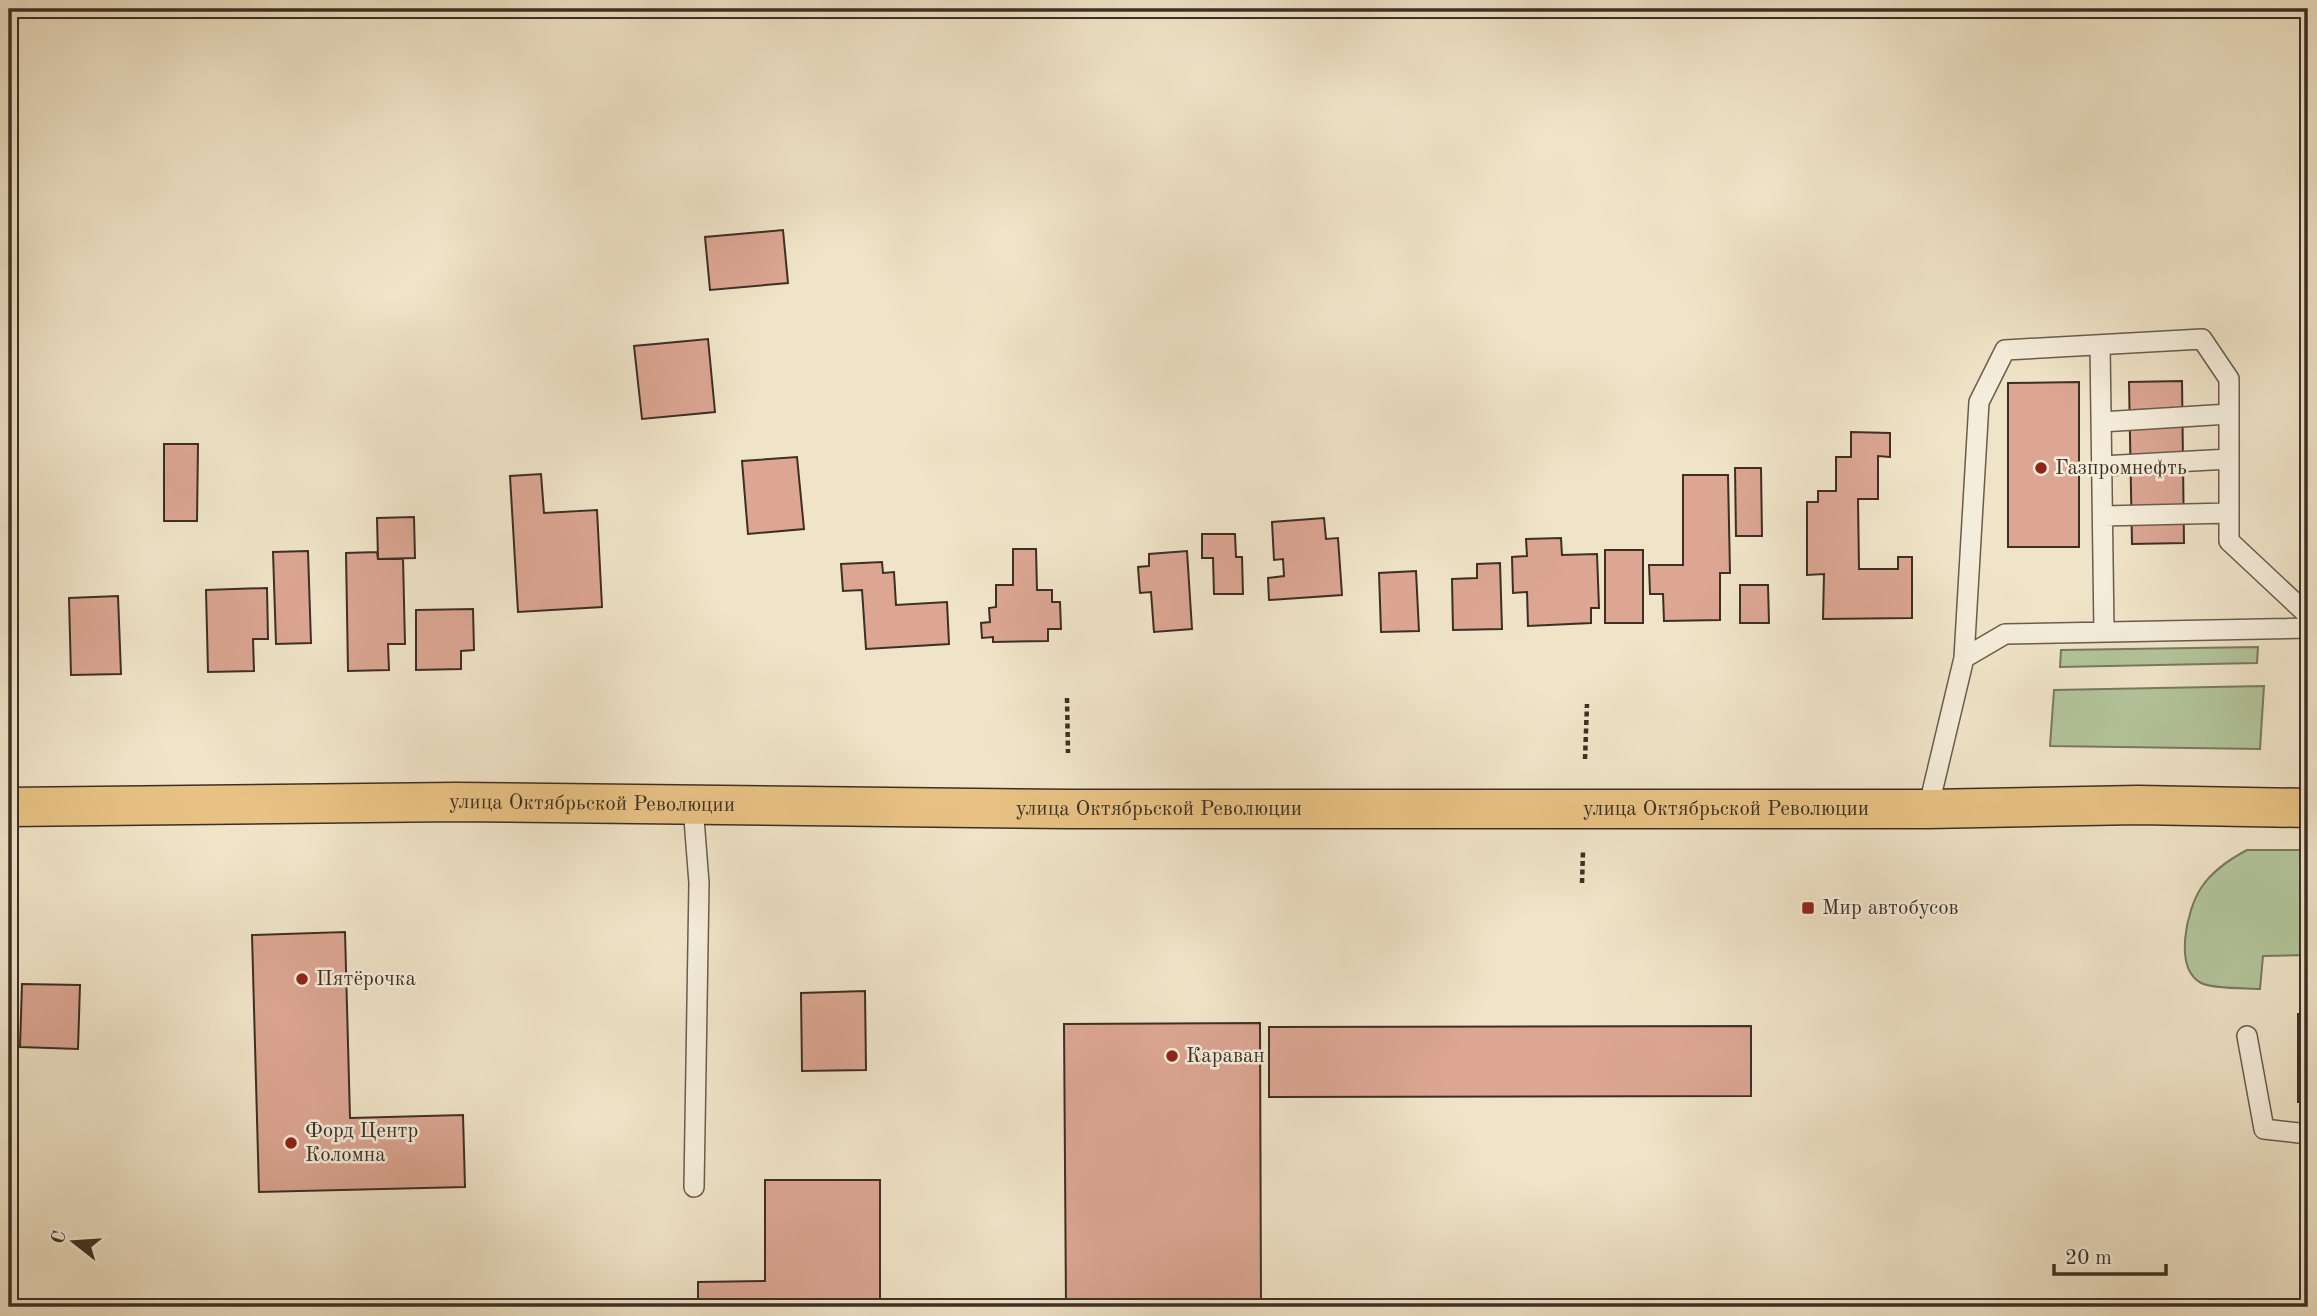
<svg xmlns="http://www.w3.org/2000/svg" width="2317" height="1316" viewBox="0 0 2317 1316" font-family="'Old Standard TT',serif">
<rect width="100%" height="100%" fill="#f0e4c8"/>
<filter id="stains"><feTurbulence type="fractalNoise" baseFrequency=".00286" numOctaves="4"/><feColorMatrix values="0 0 0 0 .2 0 0 0 0 .09 0 0 0 0 .02 0 0 0 .5 -.17"/></filter>
<radialGradient id="worn" r=".72"><stop offset=".6" stop-color="#630" stop-opacity="0"/><stop offset="1" stop-color="#630" stop-opacity=".3"/></radialGradient>
<path fill="#b3c59b" stroke="#787a60" stroke-width="2" d="M2258,647L2257,663L2060,667L2061,650Z
M2264,686L2260,749L2050,746L2054,690Z
M2247,850H2308V955L2263,956L2260,989C2246,988 2212,989 2201,983C2173,968 2187,909 2201,888C2212,871 2230,859 2247,850Z"/>
<path fill="#dca693" stroke="#3d2f24" stroke-width="2" d="M783,230L788,283L710,290L705,237Z
M708,339L715,412L642,419L634,346Z
M2182,381L2184,543L2132,544L2129,382Z
M2079,382V547H2008V383Z
M1851,432L1890,433V457L1878,456V499H1858L1859,569H1898V557H1912V618L1823,619L1824,574L1807,575V502H1818V491H1836V457H1851Z
M164,444H198L197,521H164Z
M797,457L804,529L748,534L742,461Z
M1735,468H1761L1762,536H1736Z
M541,474L544,513L597,510L602,607L518,612L510,476Z
M1683,475H1728L1730,573H1720V620L1664,621L1663,594H1650L1649,565H1683Z
M414,517L415,558L378,559L377,518Z
M1324,518L1326,539L1338,538L1342,595L1269,600L1268,578L1284,576L1283,559L1274,560L1272,522Z
M1202,534H1235L1236,557H1242L1243,594H1214L1213,558H1202Z
M1561,538L1562,555L1597,554L1599,608H1591V623L1528,626L1527,592L1513,593L1512,557L1527,556L1526,539Z
M1013,549H1036L1037,590H1052V602H1060L1061,629H1048V641L993,642V637L982,638L981,623L990,622L989,608L996,607V585H1013Z
M1605,550H1643V623H1605Z
M308,551L311,643L276,644L273,552Z
M1187,551L1192,629L1154,632L1151,592L1140,593L1138,567L1149,566V554Z
M377,552L378,559H403L405,644H388L389,670L348,671L346,553Z
M882,562L883,573L894,572L896,605L947,602L949,644L866,649L862,590L843,591L841,564Z
M1500,563L1502,629L1453,630L1452,579L1477,578V564Z
M1416,571L1419,631L1381,632L1379,573Z
M1740,585H1768L1769,623H1740Z
M267,588L268,639H253L254,671L208,672L206,590Z
M118,596L121,674L71,675L69,598Z
M473,609L474,650L461,651V669L416,670V610Z
M345,932L350,1118L463,1115L465,1187L259,1192L252,935Z
M22,984L80,985L78,1049L20,1047Z
M865,991L866,1070L802,1071L801,993Z
M2298,1014H2308V1102H2298Z
M1260,1023L1261,1307H1066L1064,1024Z
M1751,1026V1096L1269,1097V1027Z
M765,1180H880V1307H698V1282L765,1281Z"/>
<g fill="none" stroke-linecap="round" stroke-linejoin="round">
<g stroke="#6a5c4d" stroke-width="22">
<path id="service" d="M2100,345L2104,632
M2101,422L2229,414
M2102,466L2229,459
M2103,516L2229,513
M1964,658L2005,634L2308,628
M693,806L699,883L694,1187
M1928,809L1964,658L1979,402L2005,350L2202,339L2229,379V541L2308,615
M2247,1036L2264,1129L2308,1134"/>
</g>
<g stroke="#3d2f24" stroke-width="41">
<g id="primary">
<path id="s1" d="M9,807L456,802L1069,809H1928L2138,805L2308,808"/>
</g>
</g>
<path stroke="#3d2f24" stroke-width="4.5" stroke-dasharray="5 3.5" stroke-linecap="butt" d="M1067,698L1068,753
M1585,759L1587,704
M1582,883L1583,852"/>
<use href="#service" stroke="#f5eddb" stroke-width="19"/>
<use href="#primary" stroke="#e8c284" stroke-width="38"/>
</g>
<g fill="#8f2418" stroke="#f5eddb" stroke-width="2.5">
<circle cx="2041" cy="468" r="7"/>
<rect x="1801" y="901" width="14" height="14" rx="3.5"/>
<circle cx="302" cy="979" r="7"/>
<circle cx="1172" cy="1056" r="7"/>
<circle cx="291" cy="1143" r="7"/>
</g>
<g text-anchor="middle" dominant-baseline="central" stroke-width="5" stroke-linejoin="round" paint-order="stroke">
<g font-size="21" fill="#3d2f24" stroke="#f5eddb" text-anchor="start">
<text x="2055" y="468">Газпромнефть</text>
<text x="1822" y="908">Мир автобусов</text>
<text x="316" y="979">Пятёрочка</text>
<text x="1186" y="1056">Караван</text>
<text x="305" y="1131">Форд Центр<tspan x="305" dy="24">Коломна</tspan></text>
</g>
<g font-size="21" fill="#3d2f24" stroke="#f5eddb">
<text stroke="none"><textPath href="#s1" startOffset="583">улица Октябрьской Революции</textPath></text>
<text stroke="none"><textPath href="#s1" startOffset="1150">улица Октябрьской Революции</textPath></text>
<text stroke="none"><textPath href="#s1" startOffset="1717">улица Октябрьской Революции</textPath></text>
</g>
</g>
<rect width="2317" height="1316" fill="none" stroke="#f0e4c8" stroke-width="35"/>
<rect x="10" y="10" width="2296" height="1295" fill="none" stroke="#3d2f24" stroke-width="3.5"/>
<rect x="18" y="18" width="2282" height="1281" fill="none" stroke="#3d2f24" stroke-width="2"/>
<g transform="translate(74 1242) rotate(287)" stroke="#f5eddb" stroke-width="5" paint-order="stroke">
<path d="M0-5L12 26L0 18L-12 26Z" fill="#3d2f24"/>
<text y="-10" font-size="19" font-weight="bold" text-anchor="middle" fill="#3d2f24">С</text>
</g>
<path d="M2054 1264v10h112v-10" fill="none" stroke="#3d2f24" stroke-width="3.5"/>
<text x="2065" y="1264" font-size="21" fill="#3d2f24" stroke="#f5eddb" stroke-width="5" paint-order="stroke">20 m</text>
<rect width="100%" height="100%" filter="url(#stains)"/>
<rect width="100%" height="100%" fill="url(#worn)"/>
</svg>
